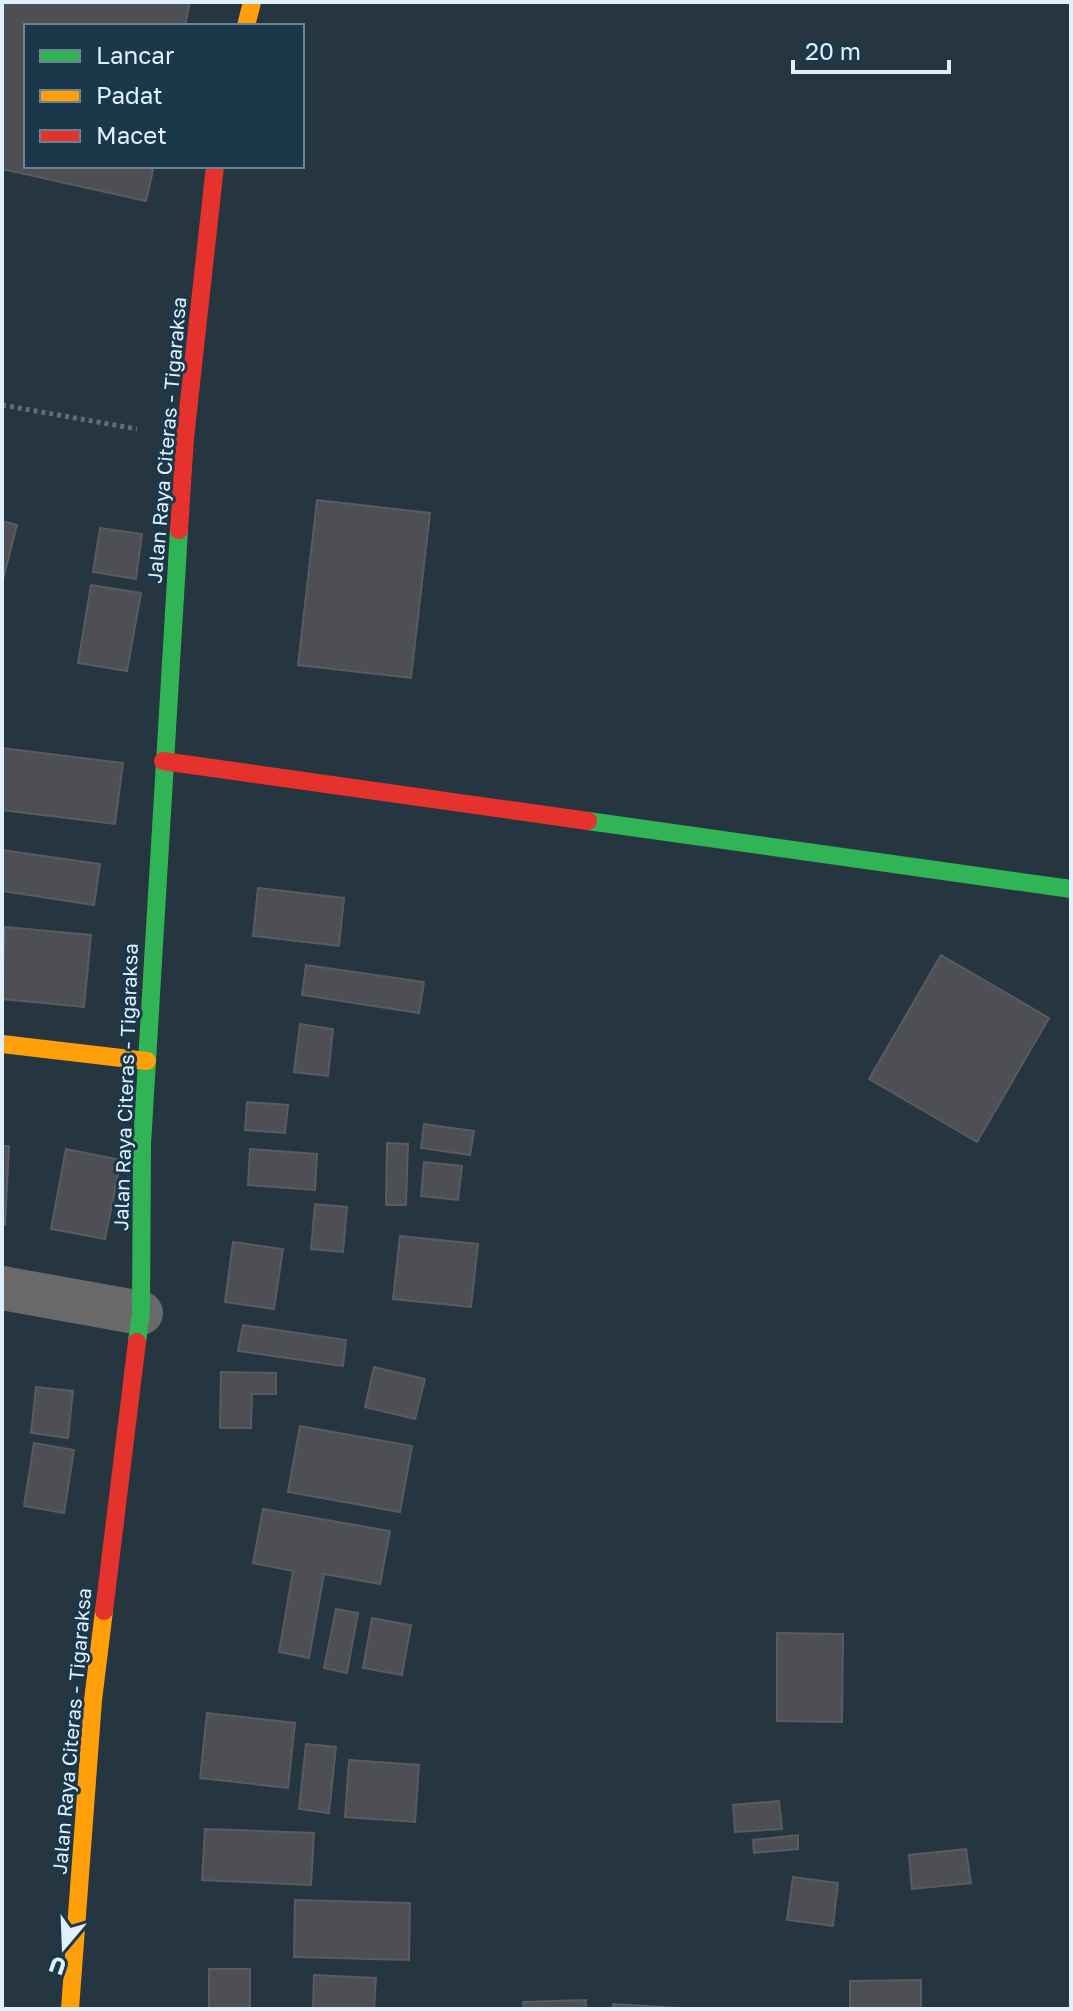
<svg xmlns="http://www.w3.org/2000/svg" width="1073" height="2011" viewBox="0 0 1073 2011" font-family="'Golos Text',sans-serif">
<rect width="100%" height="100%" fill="#263640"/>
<path fill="#4d4f54" stroke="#595b60" stroke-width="2" d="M2,2H190L185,26H26V166H154L146,201L2,169Z
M317,500L430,513L411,678L298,665Z
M2,521L17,525L2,583Z
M100,528L142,534L136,579L93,572Z
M91,585L141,593L127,671L78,663Z
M2,748L123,763L115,824L2,810Z
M2,850L100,864L94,905L2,891Z
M258,888L344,898L339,946L253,936Z
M5,927L91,935L84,1007L2,999Z
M941,955L1049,1018L977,1142L869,1079Z
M306,965L424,982L419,1013L302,995Z
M300,1024L333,1029L328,1076L294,1072Z
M247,1102L288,1105L285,1133L245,1130Z
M424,1124L474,1131L470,1155L421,1148Z
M387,1143L408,1144L406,1205H386Z
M2,1146H9L5,1225H2Z
M66,1149L121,1160L105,1239L51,1229Z
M250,1149L317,1154L315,1190L248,1185Z
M424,1162L462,1166L458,1200L421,1196Z
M315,1204L347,1207L343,1252L311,1249Z
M400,1236L478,1244L471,1307L393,1299Z
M233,1242L283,1249L274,1309L225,1302Z
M243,1325L346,1340L343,1366L238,1351Z
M374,1367L425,1379L415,1419L365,1407Z
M221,1372L276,1373V1394H252L251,1428H220Z
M36,1387L73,1391L68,1438L31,1433Z
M300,1426L412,1446L400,1512L288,1492Z
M34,1443L74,1450L64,1513L24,1506Z
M263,1509L390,1531L380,1584L324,1574L309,1658L279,1652L293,1571L253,1563Z
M336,1609L358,1613L347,1673L324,1668Z
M372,1618L411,1625L402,1675L363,1668Z
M777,1633L843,1634L842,1722L777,1721Z
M207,1713L295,1723L288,1788L200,1778Z
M306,1744L336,1747L329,1813L299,1809Z
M349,1760L419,1765L415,1822L345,1817Z
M779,1801L782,1829L735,1832L733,1805Z
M205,1829L314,1833L311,1885L202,1880Z
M798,1835V1849L754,1853L753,1840Z
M966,1849L971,1883L912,1889L909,1855Z
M793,1877L838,1883L833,1926L787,1920Z
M295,1900L410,1903L409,1960L294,1957Z
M209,1969H250V2009H209Z
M314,1975L376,1978L374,2009H313Z
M921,1980V2009H850V1981Z
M586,2000V2009H524L523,2002Z
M613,2004L696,2009H613Z"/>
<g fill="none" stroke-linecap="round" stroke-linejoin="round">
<path stroke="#676b6e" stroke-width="5" stroke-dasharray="4 4" stroke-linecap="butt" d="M2,405L137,429"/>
<path stroke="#69696a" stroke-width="44" d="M2,1288L141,1313"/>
<path stroke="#30b455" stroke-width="18" d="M588,821L1071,889
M137,1342L141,1313L142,1144L179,530"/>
<path stroke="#ff9f0a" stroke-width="18" d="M246,26L252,2
M2,1044L147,1061
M70,2009L93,1700L104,1611"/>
<path stroke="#e5322d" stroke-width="18" d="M179,530L185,438L215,166
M163,761L588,821
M104,1611L137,1342"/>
</g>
<g text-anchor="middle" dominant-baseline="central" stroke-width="6" stroke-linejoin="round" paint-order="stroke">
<g font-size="20" fill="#e0f1fd" stroke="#1b384b">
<text transform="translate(166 440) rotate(-85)">Jalan Raya Citeras - Tigaraksa</text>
<text transform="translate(125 1087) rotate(-88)">Jalan Raya Citeras - Tigaraksa</text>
<text transform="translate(71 1731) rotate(-85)">Jalan Raya Citeras - Tigaraksa</text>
</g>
</g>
<rect width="1073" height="2011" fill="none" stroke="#e0f1fd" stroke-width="8"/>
<rect x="24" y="24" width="280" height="144" fill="#1b384b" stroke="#6a8292" stroke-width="2"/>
<rect x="40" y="50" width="40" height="12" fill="#30b455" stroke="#6a8292" stroke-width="2"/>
<text x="96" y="64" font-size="24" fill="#e0f1fd">Lancar</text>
<rect x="40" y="90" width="40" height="12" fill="#ff9f0a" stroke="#6a8292" stroke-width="2"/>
<text x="96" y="104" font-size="24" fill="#e0f1fd">Padat</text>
<rect x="40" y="130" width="40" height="12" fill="#e5322d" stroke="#6a8292" stroke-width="2"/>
<text x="96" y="144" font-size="24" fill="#e0f1fd">Macet</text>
<g transform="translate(64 1947) rotate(199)" stroke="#1b384b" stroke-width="6" paint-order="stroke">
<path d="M0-6L14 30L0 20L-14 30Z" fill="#e0f1fd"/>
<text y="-12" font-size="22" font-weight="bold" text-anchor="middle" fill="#e0f1fd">U</text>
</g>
<path d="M793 60v12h156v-12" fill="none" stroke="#e0f1fd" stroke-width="4"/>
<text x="805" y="60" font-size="24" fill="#e0f1fd" stroke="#1b384b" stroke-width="6" paint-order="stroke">20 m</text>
</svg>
